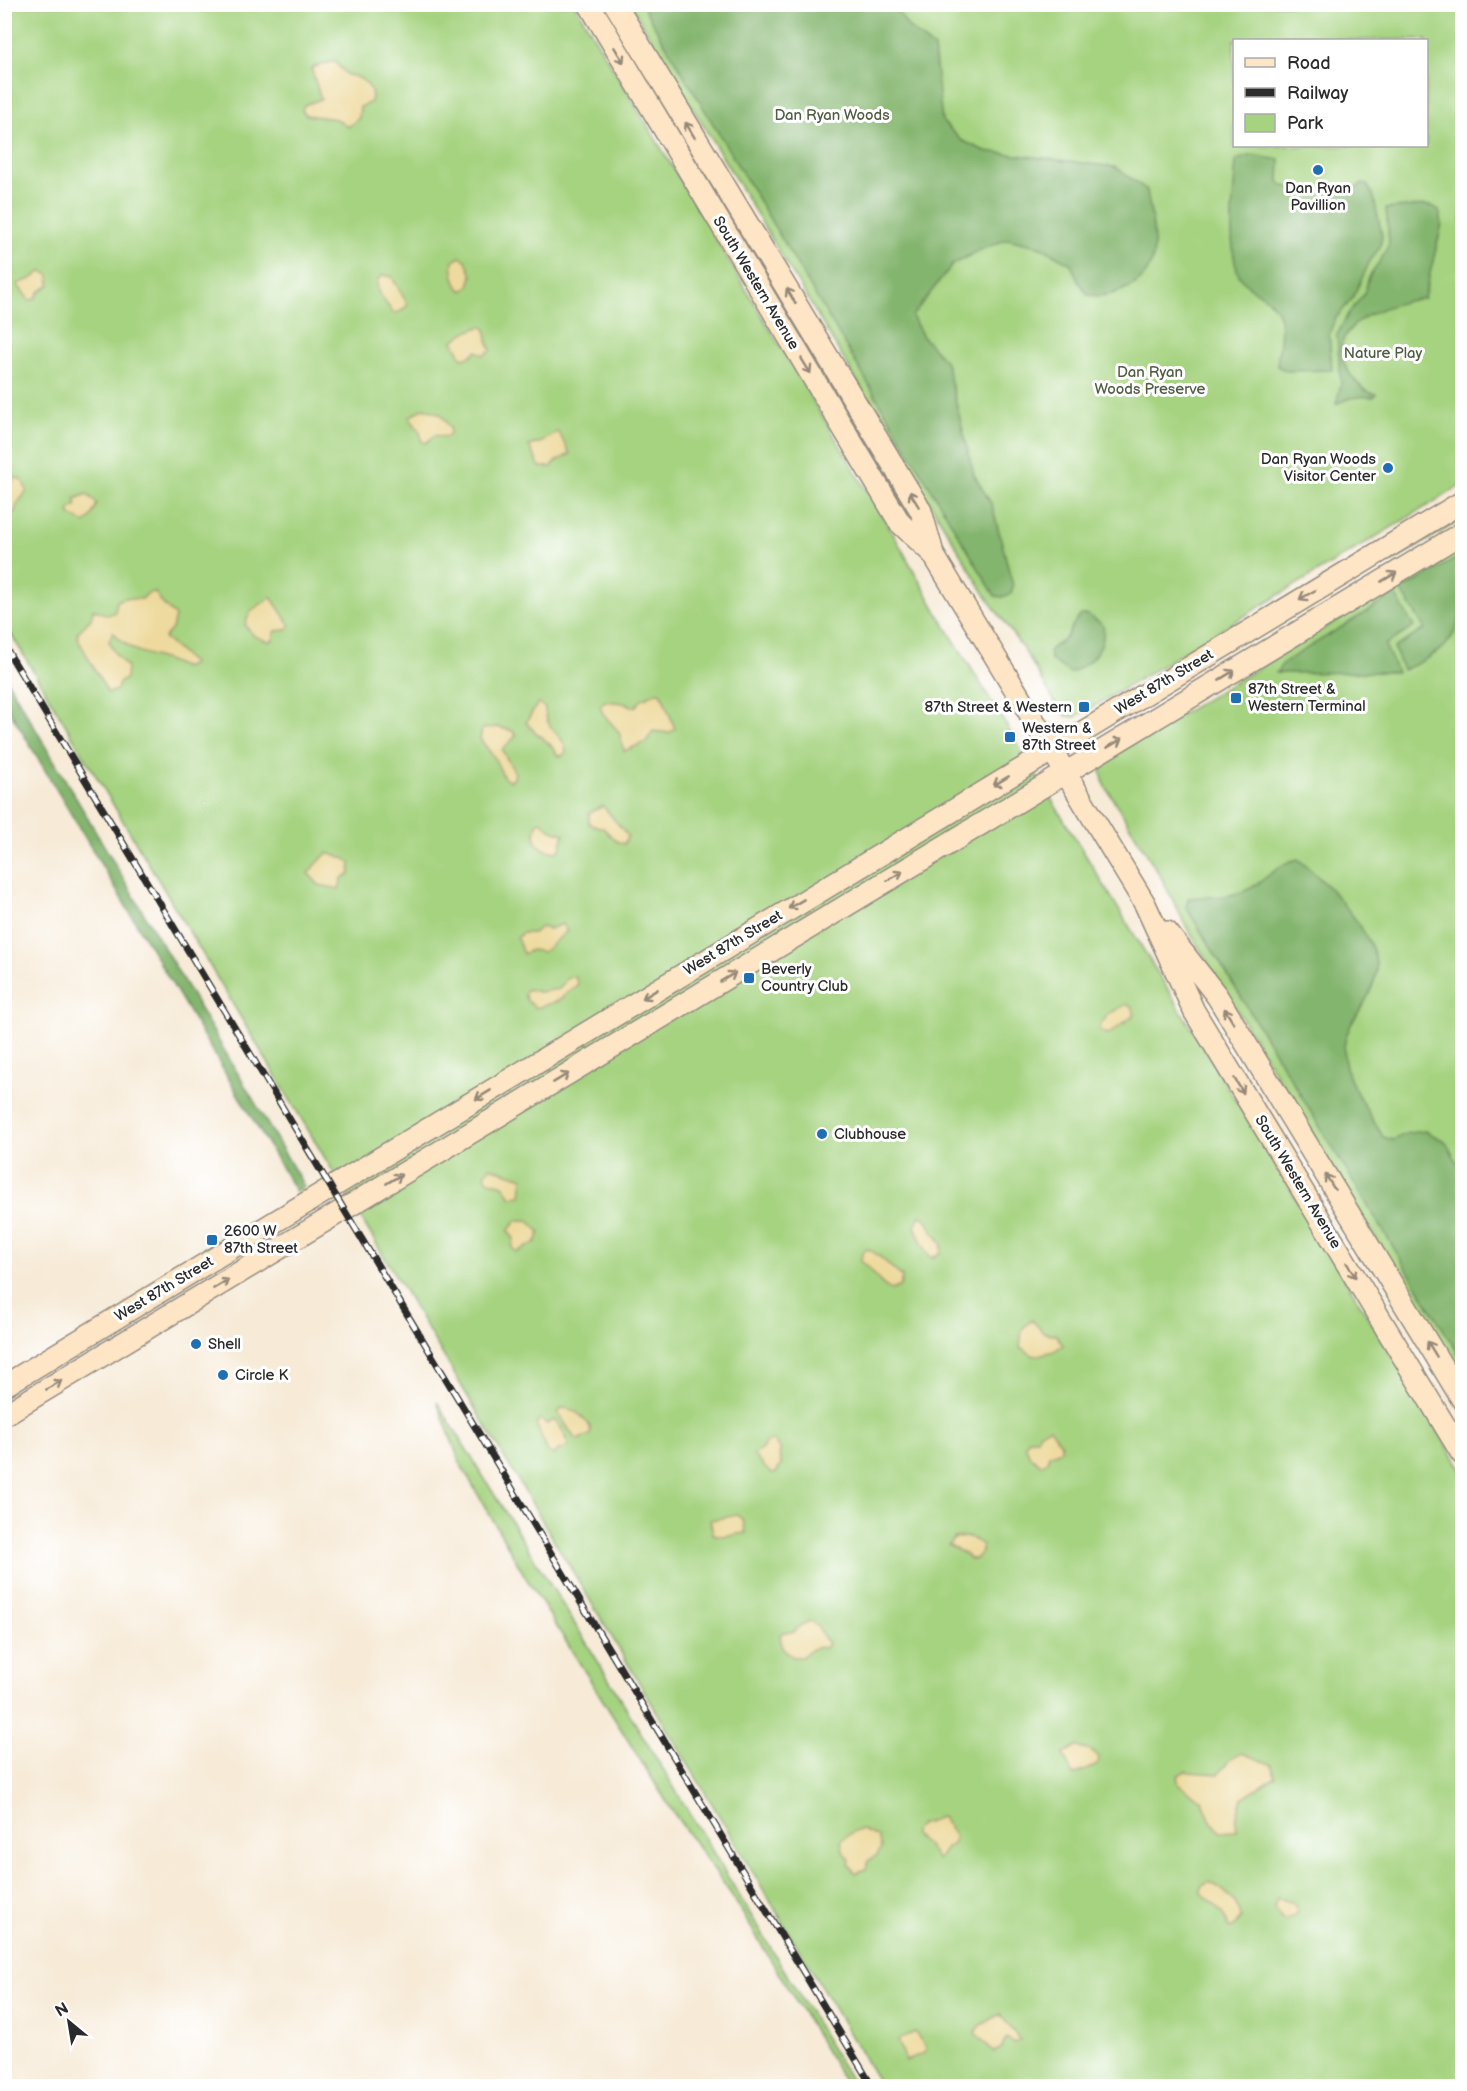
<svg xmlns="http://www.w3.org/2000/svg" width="1467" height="2091" viewBox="0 0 1467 2091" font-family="'Balsamiq Sans',sans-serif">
<rect width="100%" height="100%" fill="#fff"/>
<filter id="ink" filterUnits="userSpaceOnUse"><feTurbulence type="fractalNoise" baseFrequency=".0167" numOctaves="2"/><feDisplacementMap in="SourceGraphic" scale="12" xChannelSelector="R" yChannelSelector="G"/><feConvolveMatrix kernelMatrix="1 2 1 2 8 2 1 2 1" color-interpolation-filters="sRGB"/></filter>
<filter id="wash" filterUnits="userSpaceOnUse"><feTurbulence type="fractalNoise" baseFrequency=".008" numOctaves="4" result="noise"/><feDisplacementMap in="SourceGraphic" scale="24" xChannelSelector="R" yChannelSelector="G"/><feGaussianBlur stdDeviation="1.35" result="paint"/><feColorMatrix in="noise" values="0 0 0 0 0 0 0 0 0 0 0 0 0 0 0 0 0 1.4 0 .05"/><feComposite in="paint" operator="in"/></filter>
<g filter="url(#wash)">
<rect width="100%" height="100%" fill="#f7ebd8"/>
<path fill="#a6d380" stroke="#687f56" stroke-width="1.5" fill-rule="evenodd" d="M4,5H575L892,532L941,619L1462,1470V2086H881L5,624Z
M598,5H606L913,515L911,517L882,477Z
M631,5H1462V485L1093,707L1075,717L1066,716L1057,706L1028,656L986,596ZM1234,40H1426V146H1234Z
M1462,511V519L1392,562L1388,558Z
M1462,545V1381L1188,930L1161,877L1104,784L1101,772L1105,763L1117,753Z
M437,1402L597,1660L854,2086H847L731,1894L673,1812L525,1576L461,1465Z"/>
<path fill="#84b56e" stroke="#58704c" stroke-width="1.5" d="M642,5H890L895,7L908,27L934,48L942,121L961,140L985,151L1115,167L1147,190C1152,226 1168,272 1125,289C1111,295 1103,297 1088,295L1078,281L1071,264L1041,247L1008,239L982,249L953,264L912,316L923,337L946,362L974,475L992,505L1013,586L1011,594L1002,597L995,596Z
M1252,155L1280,160L1279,181L1283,186L1344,194L1362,184L1367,185L1373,194L1382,236L1380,247L1370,261L1352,299L1335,319L1329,334L1332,370L1287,371L1277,366C1278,352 1283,333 1280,320C1274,291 1244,294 1237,270C1227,236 1234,195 1236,160Z
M1425,205L1434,207L1439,211L1442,224L1424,298C1387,303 1315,327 1351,375C1359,385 1363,392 1376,394L1374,397C1359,395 1349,398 1336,404L1341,385L1337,335L1348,314L1364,294L1369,277L1385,253L1389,243L1386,209Z
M1462,555C1463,621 1467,644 1403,670L1394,648L1425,629L1401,590Z
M1395,594L1414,627L1385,645L1397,672L1276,673L1283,663Z
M1081,615H1088L1103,625C1107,648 1090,664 1070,673L1051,660L1049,652C1054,644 1063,642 1067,636C1072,627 1073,622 1081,615Z
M5,677L304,1186L296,1192L5,703Z
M1298,859C1324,880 1382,938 1376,974C1375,980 1372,987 1370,992C1361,1013 1345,1025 1344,1050C1342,1078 1370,1113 1383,1137L1393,1140L1408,1133L1425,1131L1445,1141L1462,1171V1360L1186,907L1188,898C1212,896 1227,899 1249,889C1267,880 1277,863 1298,859Z"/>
<path fill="#eeda9e" stroke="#8c8264" stroke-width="1.5" d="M334,61L347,75C362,76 375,87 371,102L360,107L359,118L348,127L336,119L306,115L302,110L304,105L321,99L311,68Z
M460,257L466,260L472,276L469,286L463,291C455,288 451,270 453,261Z
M42,271L49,275L50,285L39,292L35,299L29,300L17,284L31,279Z
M383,275L392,277L408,305L400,312L393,313L378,291L377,281Z
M482,326L486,330L487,340L491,350L484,355L476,351L471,356L462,358L453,341L466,332Z
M424,408L441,414L450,428V434L445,437L435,435L426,443L422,442L420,432L409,417Z
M558,431L570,454L555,462L552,467H540L529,446L542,442Z
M15,477L22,480L27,491L17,504L15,512L11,514L5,508V486L11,484Z
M87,494L97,504L90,519L84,523L69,514L71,508L77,505L75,499Z
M155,592L161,602L175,616L172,629L164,638L193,664L184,668C154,651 137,660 113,632L109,641L114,652L127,667L126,678L119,683L117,690L108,693L79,641L77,633L91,619L93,609L108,615L115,612L117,601L124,598L142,599L148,593Z
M271,597L290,625L286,630L275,631L273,640L269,642L254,636L245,625L250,612Z
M657,692H661L675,729L669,733L653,731L646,742L624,751L619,732L603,714L600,705L605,701L624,703L635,707L642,699Z
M538,703L545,708C545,732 565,734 566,752L562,756L557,755C552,741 535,736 526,722Z
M497,727L513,731L516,736L502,750L515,773L514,778L510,781L504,778L494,757L480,739L482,729Z
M603,806L628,836L624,844L616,841L603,828L589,824V813Z
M541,821L550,829L564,834L560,850L556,852L546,850L536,843L535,832L538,822Z
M327,853L344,858L351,863L350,874L342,878L339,889L319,885L308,873Z
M562,924L567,931L543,952L532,950L523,954L517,938L522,933H533L541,927L549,929Z
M568,977H575L578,984L558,1001L536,1008L527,1001L524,994L527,989L539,992L559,989Z
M1127,1004L1133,1007L1134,1015L1109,1034L1102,1032L1100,1026L1108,1014Z
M490,1167L523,1178L521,1196L511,1197L503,1185L487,1180L485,1174Z
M920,1215L925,1218L942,1245L941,1252L932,1258C925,1254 918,1234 915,1226Z
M517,1220H528L540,1232L536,1242L517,1252L512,1248L514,1239L508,1231Z
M867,1249C875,1250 894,1270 902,1277L900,1286L892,1290C876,1284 875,1269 861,1262L862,1252Z
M1032,1320L1043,1332L1056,1335L1063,1345L1054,1351L1034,1356L1020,1347L1022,1329Z
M562,1408C574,1408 594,1422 590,1435L576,1440L558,1413Z
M540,1419L547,1424L554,1420C561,1426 570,1439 567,1448L558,1450L555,1455L548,1452L536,1424Z
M1050,1428L1061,1444V1450L1049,1455L1047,1461L1041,1465L1030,1456L1025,1445L1029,1439H1037L1040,1432Z
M774,1441L781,1450L779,1454L781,1465L776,1473L771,1474L753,1455L762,1449L766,1442Z
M737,1515L743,1520L746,1533L723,1536L713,1534L710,1520Z
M970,1537L982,1545L981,1552L975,1559H969L966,1555L948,1545L955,1538Z
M810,1621L817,1625L828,1644L825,1648C812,1646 811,1651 802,1657H793L782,1647L780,1635L783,1632H794L799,1626Z
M1076,1746C1085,1749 1091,1750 1099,1757L1098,1765L1073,1775L1063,1754Z
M1242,1753L1270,1764L1276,1776L1242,1798L1236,1819L1237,1831L1220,1832L1211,1821L1202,1800L1179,1785L1177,1776L1185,1771C1197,1774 1207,1772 1219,1774L1229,1760Z
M942,1817L955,1837L953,1844L946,1848L938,1860L927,1845L914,1835V1830L921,1824C930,1824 934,1817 942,1817Z
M862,1830L878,1837L881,1848L877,1855L868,1861L866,1869L855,1873L849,1864L850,1860L843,1851L841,1841L854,1831Z
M1209,1882C1223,1888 1240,1903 1241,1918L1233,1928H1229C1225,1912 1212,1903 1201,1892L1202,1886Z
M1277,1898L1294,1903L1297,1912L1294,1916L1284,1921L1274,1908Z
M1000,2014L1020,2040L1014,2043L1006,2038L1002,2048L994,2052L975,2033L980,2026Z
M915,2032L927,2049L923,2054L906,2061L898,2040Z"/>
</g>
<g filter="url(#ink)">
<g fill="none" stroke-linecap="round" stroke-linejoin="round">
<g stroke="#918b82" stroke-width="24">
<path id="secondary" d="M589,4L900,523L933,554L1145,904L1194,1011L1462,1454
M615,4L921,511L933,553
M1167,932L1217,996L1462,1399
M4,1386L1462,502
M4,1415L1462,533"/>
</g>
<use href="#secondary" stroke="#fde5c5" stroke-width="21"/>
<g stroke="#2b2b2b" stroke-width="7">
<path id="rail" d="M4,645L872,2086"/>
</g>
<use href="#rail" stroke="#fff" stroke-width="4.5" stroke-dasharray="14" stroke-linecap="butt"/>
</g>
<defs><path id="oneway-shaft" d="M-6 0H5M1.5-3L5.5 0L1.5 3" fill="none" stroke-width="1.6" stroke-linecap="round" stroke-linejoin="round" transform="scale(1.5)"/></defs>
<g stroke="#948878">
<use href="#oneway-shaft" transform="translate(619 55) rotate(59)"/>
<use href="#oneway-shaft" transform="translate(690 130) rotate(-121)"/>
<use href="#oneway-shaft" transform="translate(791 296) rotate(-121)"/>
<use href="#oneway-shaft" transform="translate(806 366) rotate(59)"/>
<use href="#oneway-shaft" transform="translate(914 499) rotate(-121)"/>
<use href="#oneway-shaft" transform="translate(1389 577) rotate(-31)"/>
<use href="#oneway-shaft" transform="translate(1307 595) rotate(150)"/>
<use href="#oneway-shaft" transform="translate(1227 675) rotate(-31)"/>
<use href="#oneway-shaft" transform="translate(1115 743) rotate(-31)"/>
<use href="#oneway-shaft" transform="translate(1001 781) rotate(149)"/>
<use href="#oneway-shaft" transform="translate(895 876) rotate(-31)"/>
<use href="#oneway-shaft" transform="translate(796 904) rotate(149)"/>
<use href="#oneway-shaft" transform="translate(728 977) rotate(-31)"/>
<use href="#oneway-shaft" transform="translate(650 994) rotate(149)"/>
<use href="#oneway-shaft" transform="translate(1229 1016) rotate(-121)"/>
<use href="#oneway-shaft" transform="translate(561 1078) rotate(-31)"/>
<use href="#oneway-shaft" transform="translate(1239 1086) rotate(59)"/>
<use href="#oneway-shaft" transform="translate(483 1095) rotate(149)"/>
<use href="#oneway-shaft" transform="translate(394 1179) rotate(-31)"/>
<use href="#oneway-shaft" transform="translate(1330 1182) rotate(-121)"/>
<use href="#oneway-shaft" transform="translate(1351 1270) rotate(59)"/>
<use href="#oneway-shaft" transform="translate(221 1284) rotate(-31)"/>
<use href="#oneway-shaft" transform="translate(1432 1349) rotate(-121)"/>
<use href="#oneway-shaft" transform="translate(54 1385) rotate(-31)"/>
</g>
</g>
<g fill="#1f6fb2" stroke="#fff" stroke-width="2">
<circle cx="1318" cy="170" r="6"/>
<circle cx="1388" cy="468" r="6"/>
<rect x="1230" y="692" width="12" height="12" rx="3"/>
<rect x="1078" y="701" width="12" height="12" rx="3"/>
<rect x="1004" y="731" width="12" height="12" rx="3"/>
<rect x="743" y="972" width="12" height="12" rx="3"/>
<circle cx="822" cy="1134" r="6"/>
<rect x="206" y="1234" width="12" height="12" rx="3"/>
<circle cx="196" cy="1344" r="6"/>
<circle cx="223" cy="1375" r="6"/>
</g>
<g text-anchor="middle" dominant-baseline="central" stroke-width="6" stroke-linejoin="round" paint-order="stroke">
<g font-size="15" fill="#505d44" stroke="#fff">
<text x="832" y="115">Dan Ryan Woods</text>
<text x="1383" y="353">Nature Play</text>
<text x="1150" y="372">Dan Ryan<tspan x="1150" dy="17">Woods Preserve</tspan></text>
</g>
<g font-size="15" fill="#2b2b2b" stroke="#fff" text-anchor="start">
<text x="1318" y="188" text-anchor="middle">Dan Ryan<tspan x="1318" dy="17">Pavillion</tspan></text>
<text x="1376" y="459" text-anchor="end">Dan Ryan Woods<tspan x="1376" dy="17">Visitor Center</tspan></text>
<text x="1248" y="689">87th Street &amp;<tspan x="1248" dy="17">Western Terminal</tspan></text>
<text x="1072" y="707" text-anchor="end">87th Street &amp; Western</text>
<text x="1022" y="728">Western &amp;<tspan x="1022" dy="17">87th Street</tspan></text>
<text x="761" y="969">Beverly<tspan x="761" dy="17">Country Club</tspan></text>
<text x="834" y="1134">Clubhouse</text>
<text x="224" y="1231">2600 W<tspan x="224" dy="17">87th Street</tspan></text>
<text x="208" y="1344">Shell</text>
<text x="235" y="1375">Circle K</text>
</g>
<g font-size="15" fill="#2b2b2b" stroke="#fff">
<text transform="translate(756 283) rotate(59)">South Western Avenue</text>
<text transform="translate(1164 682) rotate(-31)">West 87th Street</text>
<text transform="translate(733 943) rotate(-31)">West 87th Street</text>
<text transform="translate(1298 1182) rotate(59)">South Western Avenue</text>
<text transform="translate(164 1289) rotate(-31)">West 87th Street</text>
</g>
</g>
<rect width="1467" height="2091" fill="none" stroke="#fff" stroke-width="24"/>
<rect x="1233" y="39" width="195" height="108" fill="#ffffff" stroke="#aaaaaa" stroke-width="1.5"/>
<rect x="1245" y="58" width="30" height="9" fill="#fde5c5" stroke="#aaaaaa" stroke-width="1.5"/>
<text x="1287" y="69" font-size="18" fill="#2b2b2b">Road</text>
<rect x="1245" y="88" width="30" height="9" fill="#2b2b2b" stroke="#aaaaaa" stroke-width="1.5"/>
<text x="1287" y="99" font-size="18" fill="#2b2b2b">Railway</text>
<rect x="1245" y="114" width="30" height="18" fill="#a6d380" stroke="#aaaaaa" stroke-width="1.5"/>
<text x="1287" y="129" font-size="18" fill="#2b2b2b">Park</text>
<g transform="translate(69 2022) rotate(330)" stroke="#ffffff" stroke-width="4.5" paint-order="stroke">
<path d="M0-4.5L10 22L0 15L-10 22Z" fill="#2b2b2b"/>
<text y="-9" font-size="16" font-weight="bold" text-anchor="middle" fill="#2b2b2b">N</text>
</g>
</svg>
